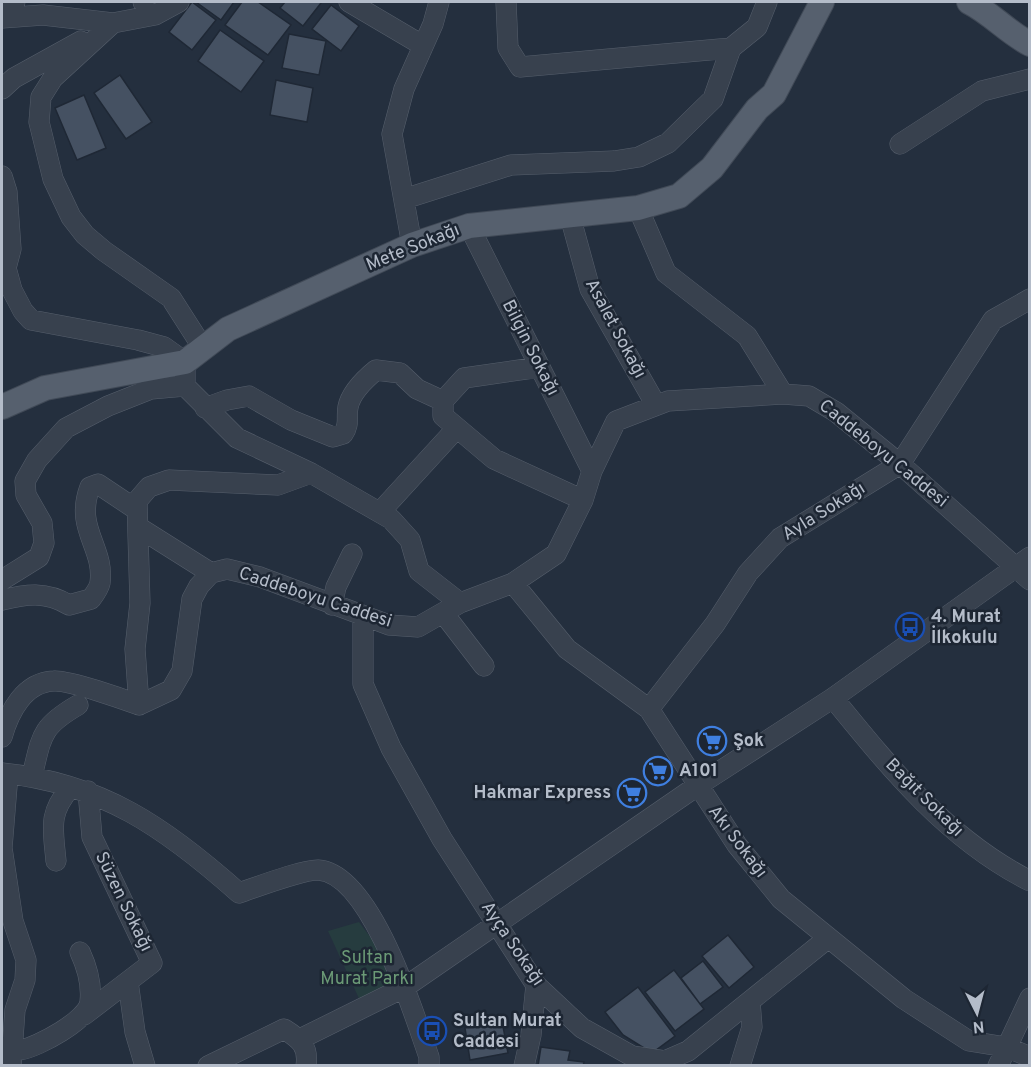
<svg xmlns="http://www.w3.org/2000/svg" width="1031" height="1067" viewBox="0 0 1031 1067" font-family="Overpass,sans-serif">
<rect width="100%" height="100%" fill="#242f3e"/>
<path fill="#263c3f" d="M359,922L386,958L393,989L362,1005L328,931Z"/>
<path fill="#455162" stroke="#1f2835" stroke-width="1.5" d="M192,2L216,20L192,50L169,32Z
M196,2H234L221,20Z
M242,2H258L291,25L268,55L225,25Z
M285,2H320L321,3L303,26L280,8Z
M331,5L359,26L341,51L312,29Z
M220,30L264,61L241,92L198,61Z
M289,34L326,41L319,75L282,68Z
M120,75L152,122L126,139L94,93Z
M276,80L313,88L307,122L270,115Z
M84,95L106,148L77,160L55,108Z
M728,935L754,967L729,988L702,956Z
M703,961L723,987L700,1004L681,978Z
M674,970L704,1009L675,1031L645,992Z
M638,987L675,1036L652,1053L623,1035L605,1012Z
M502,1021L508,1053L470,1060L465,1028Z
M541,1047L570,1051L568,1060L584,1062L583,1066H538Z"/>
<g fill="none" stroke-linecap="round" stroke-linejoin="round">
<g stroke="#565f6c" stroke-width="21">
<path id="minor" d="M143,2H144
M179,2L155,15L113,23L53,78L41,97L39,122L53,179L71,217L85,235L104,251L171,298L203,348
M349,2L422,45
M506,2L508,48L520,67L731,48
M2,3L15,2
M2,18L43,15L113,23
M2,89L14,78L81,41
M900,144L982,91L1030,79
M2,176L7,192L11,249L6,268L12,290L23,311L31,320L138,340L164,347L185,362V386L237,438L311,473L391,519L410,540L419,571L460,603
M404,199L511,165L614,161L639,157L668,143L713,99L731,48L757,27L767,2
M638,208L666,273L747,336L783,394
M570,216L590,289L656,405
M469,226L592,471
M412,245L392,134L404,89L433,24L439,2
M540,367L464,378L443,401V416L494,459L583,500
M205,408L227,400L249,396L291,420L333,437L343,434C350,424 346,418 348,407C351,392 365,379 376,370L400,373L417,389L443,401
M380,512L456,429
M138,527L211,573
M2,580L39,557L44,543L42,523L26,495L25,481L37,460L66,428L108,406L151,389L185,386
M513,583L567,649L649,709L737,845L781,899L904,999L969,1041L1006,1047L1030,1057
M2,600C26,594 46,591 69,605L91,599C94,595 99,588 100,583C105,547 74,529 90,487L98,484L137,510
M332,605L336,587L352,554
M444,614L484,666
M363,616V684L391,748L442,839L536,985L582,1028L632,1056L665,1061L688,1051L827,939
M833,698C890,768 947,839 1030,881
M139,705L135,649L140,603L137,501L149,487L169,480L278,485L311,473
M649,709L715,624L748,573L780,538L900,464L993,320L1030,299
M2,737C9,712 24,682 54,681C69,680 123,699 139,705L171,690L182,671L192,599L199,586L211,573L227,569L260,577L389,625L418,627L460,603L513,583L556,554L583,500L592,471L616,421L668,401L783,394L809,396L836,412L900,464L1030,580
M2,773C102,783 166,828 239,893C257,887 301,870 318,870C371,873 414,1014 429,1057V1066
M8,774L2,848L13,921L26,960L25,980L15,1010L11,1066
M32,776C42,736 40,727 78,705
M56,861C53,828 48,814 70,788
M128,982L135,1032L145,1066
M84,1015L152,963L92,837L88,791
M300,1039L405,987L697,786L833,698L1030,557
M2,1051C7,1051 14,1051 20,1050C38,1047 88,1020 90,1002C92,984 87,967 80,952
M208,1066L284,1029C300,1039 309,1046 306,1066
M524,1066L531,1035L536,985
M740,1066L752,1027L750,1001
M998,1066L1030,998"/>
</g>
<g stroke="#414a57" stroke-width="26">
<path id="major" d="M969,2C991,13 1007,32 1030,44
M2,407L45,388L185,362L228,329L412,245L469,226L638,208L679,196L712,168L757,109L774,94L822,2"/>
</g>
<use href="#minor" stroke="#38414e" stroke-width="20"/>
<use href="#major" stroke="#56606e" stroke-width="24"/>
</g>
<defs>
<g id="bus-ring" transform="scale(1.5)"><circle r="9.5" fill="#1d2633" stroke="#1a4fb4" stroke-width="1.5"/><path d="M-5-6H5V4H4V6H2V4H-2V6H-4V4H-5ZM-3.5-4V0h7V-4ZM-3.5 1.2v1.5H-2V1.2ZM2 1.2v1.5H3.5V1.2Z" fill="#1a4fb4"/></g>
<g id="supermarket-ring" transform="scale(1.5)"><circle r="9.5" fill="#1d2633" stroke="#3f7fe0" stroke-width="1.5"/><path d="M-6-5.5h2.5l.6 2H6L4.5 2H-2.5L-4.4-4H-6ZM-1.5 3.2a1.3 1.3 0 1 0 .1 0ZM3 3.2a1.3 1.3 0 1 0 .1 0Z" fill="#3f7fe0"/></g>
</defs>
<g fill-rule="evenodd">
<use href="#bus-ring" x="910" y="627"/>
<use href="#supermarket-ring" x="712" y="741"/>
<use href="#supermarket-ring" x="658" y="771"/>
<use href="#supermarket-ring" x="632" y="793"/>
<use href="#bus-ring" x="432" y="1031"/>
</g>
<g text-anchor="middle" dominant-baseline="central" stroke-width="5" stroke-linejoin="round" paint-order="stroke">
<g font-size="18" fill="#b4bcc9" stroke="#1d2633">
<text transform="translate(413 248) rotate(-22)">Mete Sokağı</text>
<text transform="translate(615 329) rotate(62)">Asalet Sokağı</text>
<text transform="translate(530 348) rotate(63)">Bilgin Sokağı</text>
<text transform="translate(883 454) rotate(39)">Caddeboyu Caddesi</text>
<text transform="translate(824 512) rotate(-32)">Ayla Sokağı</text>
<text transform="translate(315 598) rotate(18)">Caddeboyu Caddesi</text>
<text transform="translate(924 798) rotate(45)">Bağıt Sokağı</text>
<text transform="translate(737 842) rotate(53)">Akı Sokağı</text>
<text transform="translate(123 902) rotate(64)">Süzen Sokağı</text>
<text transform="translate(512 944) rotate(56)">Ayça Sokağı</text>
</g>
<g font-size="18" font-weight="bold" fill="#b4bcc9" stroke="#1d2633" text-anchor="start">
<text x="931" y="617">4. Murat<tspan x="931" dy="21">İlkokulu</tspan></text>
<text x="733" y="741">Şok</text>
<text x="679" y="771">A101</text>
<text x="611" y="793" text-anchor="end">Hakmar Express</text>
<text x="453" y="1021">Sultan Murat<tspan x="453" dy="21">Caddesi</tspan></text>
</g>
<g font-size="18" fill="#6b9a76" stroke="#1d2633">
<text x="367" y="958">Sultan<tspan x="367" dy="21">Murat Parkı</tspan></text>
</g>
</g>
<rect width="1031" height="1067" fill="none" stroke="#b4bcc9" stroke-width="6"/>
<g transform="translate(977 1013) rotate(174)" stroke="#1d2633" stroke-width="4.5" paint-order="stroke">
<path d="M0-4.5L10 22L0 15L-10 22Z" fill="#b4bcc9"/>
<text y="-9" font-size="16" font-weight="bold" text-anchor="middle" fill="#b4bcc9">N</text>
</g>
</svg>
